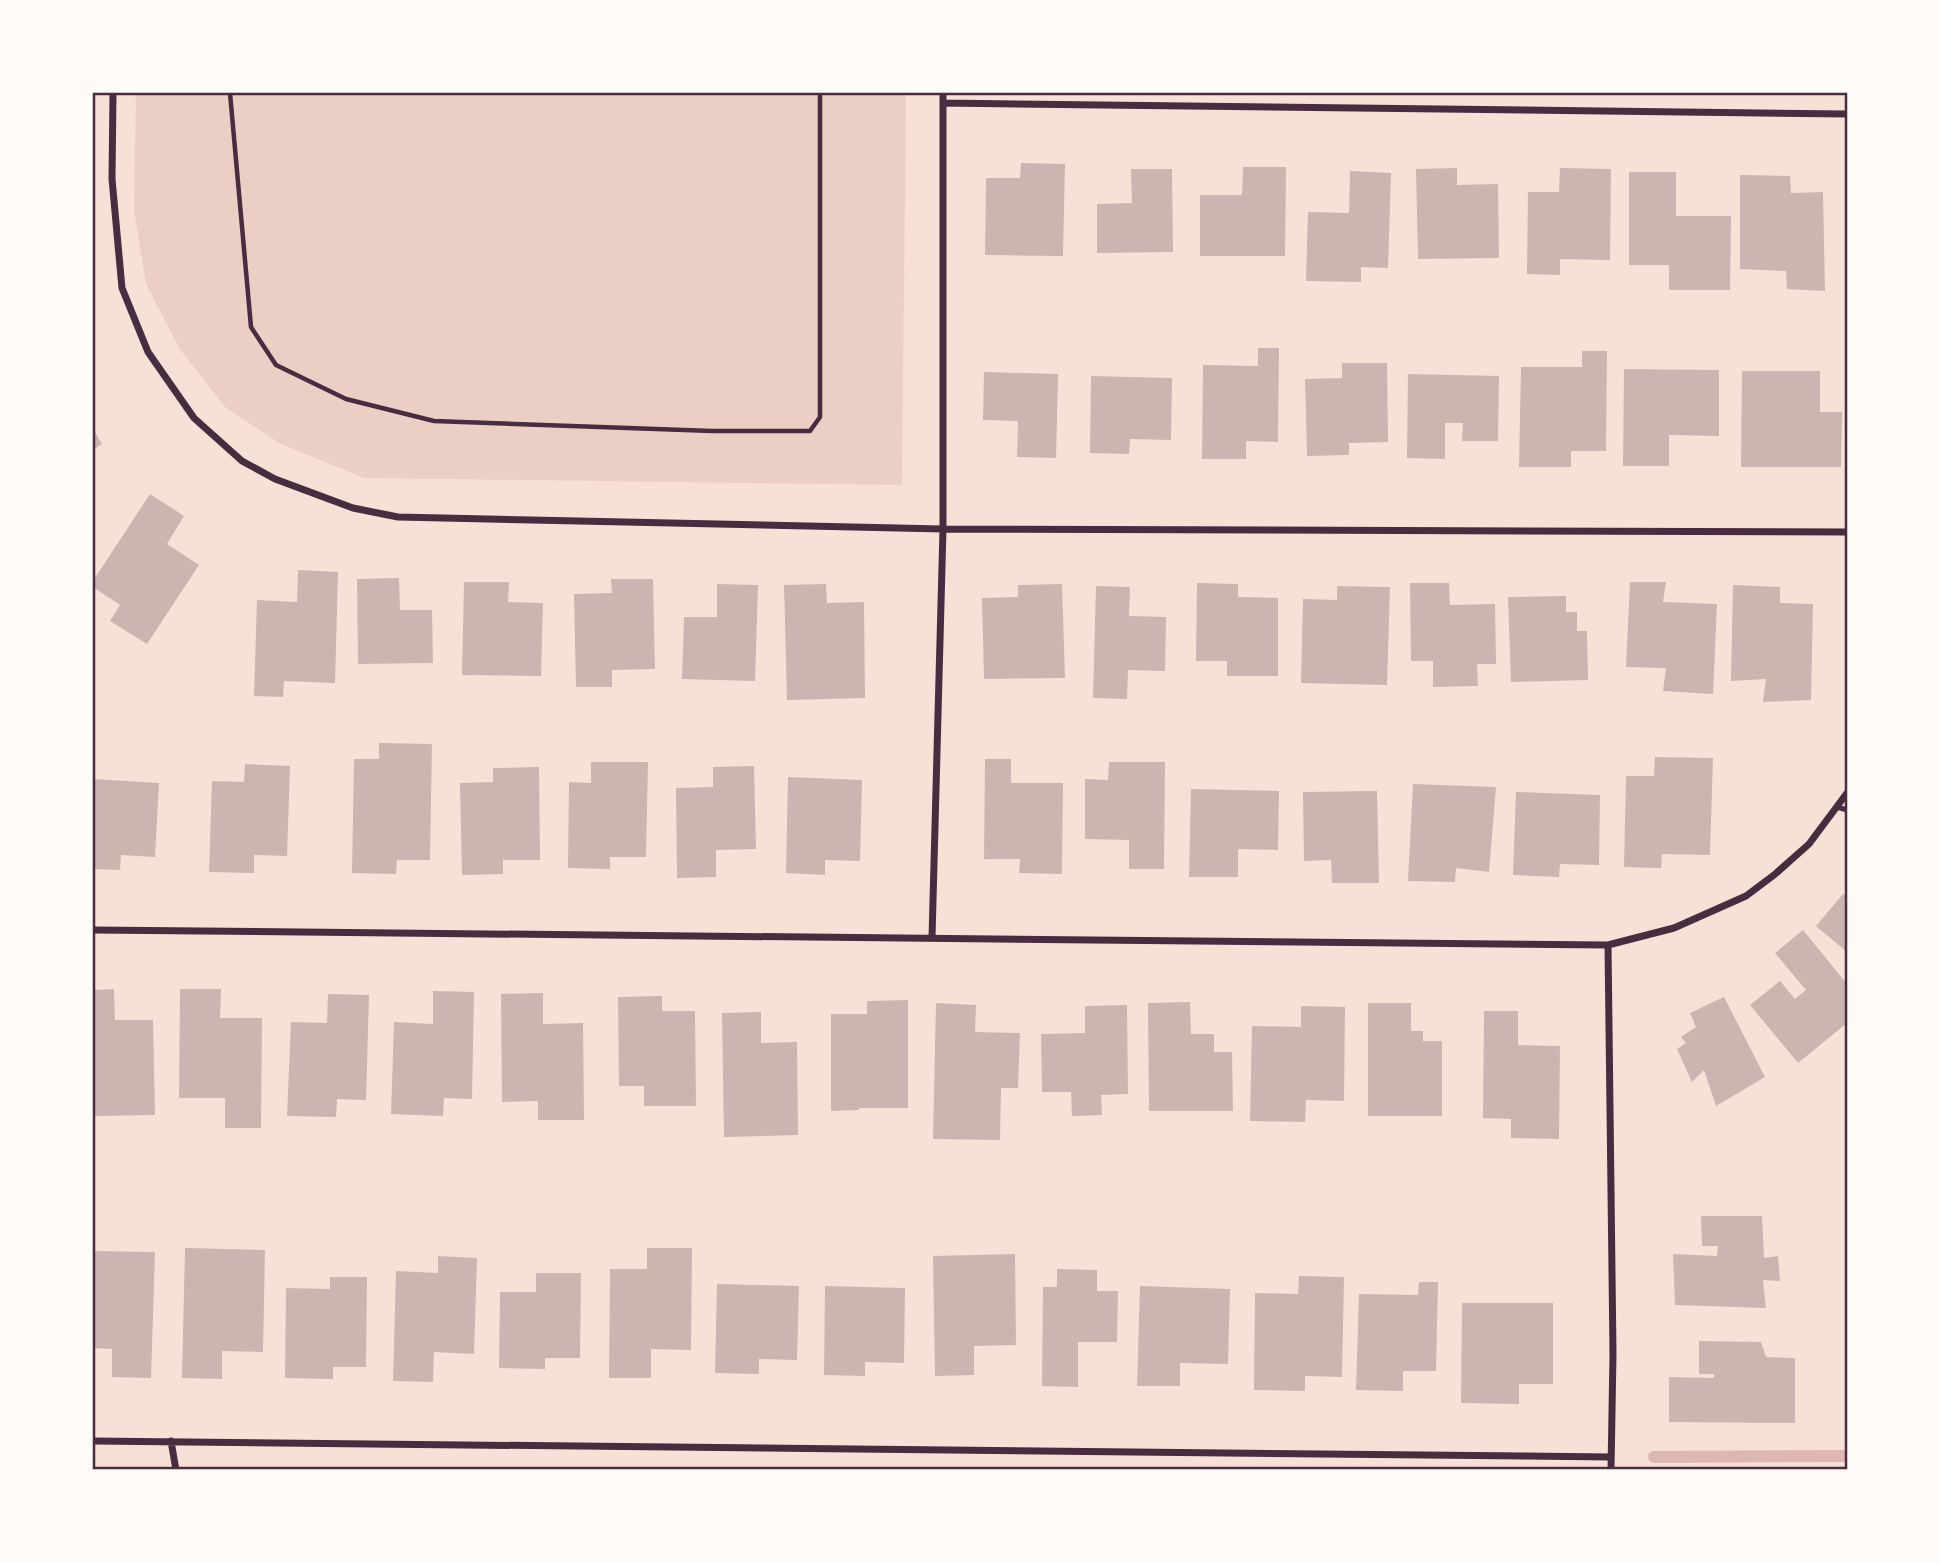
<svg xmlns="http://www.w3.org/2000/svg" width="1940" height="1563" viewBox="0 0 1940 1563" font-family="Poppins,sans-serif">
<rect width="100%" height="100%" fill="#f7e1d7"/>
<path fill="#ebcfc5" d="M136,93H906L902,485L364,478L279,443L225,407L179,348L146,284L134,210Z"/>
<g fill="none" stroke-linecap="round" stroke-linejoin="round">
<path stroke="#dcb8b0" stroke-width="12" d="M1654,1457L1847,1456"/>
</g>
<path fill="#ccb4b1" d="M1021,163L1065,164L1063,256L985,255L986,178H1020Z
M1243,167H1286L1285,256H1200V195H1242Z
M1457,168V185L1498,184L1499,258L1418,259L1416,169Z
M1560,168L1611,169L1610,260L1560,259V275L1527,274L1528,192H1559Z
M1131,169H1172L1173,252L1097,253V204L1132,203Z
M1350,171L1391,173L1388,268L1361,267V282L1306,281L1308,212L1349,213Z
M1629,172H1676V216H1731L1730,290H1669V265H1629Z
M1740,175L1790,176L1791,193L1823,192L1825,291L1787,289L1786,271L1740,269Z
M1258,348H1279L1278,442L1246,441V459H1202L1203,365L1258,366Z
M1582,351H1607L1606,451H1571V467H1519L1521,367H1582Z
M1342,363H1387L1388,442L1349,443V455L1307,456L1305,379L1342,378Z
M1624,369L1719,370V436L1669,435V466H1623Z
M1742,371H1820V412H1842L1841,467H1741Z
M984,372L1058,374L1056,458L1017,457L1018,421L983,420Z
M1408,374L1499,376L1498,441H1462L1463,423H1445V459L1407,458Z
M1091,376L1172,378L1171,440L1130,439L1129,454L1090,453Z
M93,429L102,444L93,450Z
M150,494L184,516L167,544L199,565L147,644L110,621L120,605L93,587V581Z
M298,570L338,572L335,683L284,681L283,697L254,696L257,600L297,602Z
M399,578L400,610H432L433,663L358,664L357,579Z
M611,579H653L655,669L612,670V687H576L574,594L612,593Z
M464,582H509L508,602L543,603L541,676L462,675Z
M1630,582H1666L1663,602L1717,604L1713,694L1663,691L1666,668L1626,667Z
M1197,583L1238,584V597L1278,598V676H1227V661H1196Z
M1410,583H1449L1450,605L1495,604L1496,664H1477L1478,686L1433,687V661H1411Z
M717,584L758,585L755,681L682,679L684,617H717Z
M826,584L827,603L864,602L865,698L787,700L784,585Z
M1062,584L1065,678L984,679L982,598L1018,597V585Z
M1733,585L1780,587V603L1813,604L1811,700L1763,702L1766,679L1731,681Z
M1096,586L1130,587L1129,616L1166,617L1165,671L1128,670L1127,699L1093,698Z
M1337,586L1390,587L1387,685L1301,683L1303,599L1337,600Z
M1566,596V612H1577V631H1587L1588,680L1511,682L1508,597Z
M379,743L432,744L430,860H397L396,874L352,873L354,759H379Z
M1655,757L1713,758L1710,855L1662,854L1661,868L1624,867L1626,776H1654Z
M985,759H1011V783H1063L1062,874L1019,873L1020,859H984Z
M591,762H648L646,857H610V869L568,868L569,782L591,783Z
M1109,762H1165L1164,869H1129V840L1085,839V779L1108,780Z
M245,764L290,766L287,856L254,855V873L209,872L212,781L244,782Z
M754,766L756,849L716,850V877L677,878L676,788L713,787V767Z
M539,767L540,860H503V874L462,875L460,783L493,782V768Z
M788,777L862,780L860,861L825,860V875L786,873Z
M93,779L159,783L155,857L121,855L120,870L93,869Z
M1413,784L1496,787L1489,872L1456,868L1455,882L1408,881Z
M1191,789L1279,791L1278,850L1238,849V877H1189Z
M1377,791L1379,883H1332L1331,860L1304,861L1303,792Z
M1516,792L1600,795L1599,865L1560,864L1559,877L1513,875Z
M1843,894L1847,897V952L1816,926Z
M1803,930L1847,984V1023L1798,1063L1750,1005L1780,981L1795,999L1806,990L1775,953Z
M114,989L115,1020H153L155,1115L93,1116V990Z
M180,989H221L220,1018H262L261,1128H225V1098H179Z
M433,991L474,992L472,1099L444,1098L443,1116L391,1114L394,1022L433,1024Z
M543,993V1024L583,1023L584,1120H538V1101L502,1102L501,994Z
M328,994L369,995L366,1100L337,1099L336,1117L287,1116L291,1022L327,1023Z
M662,996V1011H695L696,1106H644V1086H619L618,997Z
M1724,997L1765,1077L1716,1106L1704,1070L1692,1082L1677,1049L1686,1043L1681,1037L1696,1027L1690,1013Z
M908,1000V1108H859V1110L831,1111V1014H867V1001Z
M1190,1002L1191,1034H1214V1052H1232L1233,1111H1149L1148,1003Z
M936,1003L976,1005L975,1032L1020,1033L1018,1088H1001L1000,1140L933,1139Z
M1368,1003H1411V1031H1423V1041H1442V1116H1368Z
M1127,1005L1128,1094L1101,1095L1102,1115L1072,1116L1071,1092H1042L1041,1034L1085,1033V1006Z
M1301,1006L1345,1007L1344,1101L1306,1100L1305,1122L1250,1121L1252,1026L1301,1027Z
M1484,1011H1518V1045L1560,1046L1559,1139L1511,1138V1119L1483,1118Z
M761,1012V1043L797,1042L798,1135L724,1137L722,1013Z
M1701,1216H1762L1764,1258L1778,1256L1780,1281L1763,1280L1766,1308L1675,1305L1673,1254L1717,1256L1718,1246H1702Z
M185,1248L265,1250L263,1352L222,1351V1379L182,1378Z
M647,1248H692L691,1350L651,1349V1378H609L610,1269H647Z
M93,1251L155,1252L151,1378L112,1377V1349L93,1348Z
M1015,1254L1016,1345L974,1346V1375L935,1376L933,1256Z
M438,1256L477,1258L474,1354L434,1352L433,1382L393,1381L396,1271L438,1273Z
M1057,1269L1097,1270V1291H1118L1117,1342H1078V1387L1042,1386L1043,1287H1057Z
M536,1273H581L580,1358H545V1369L499,1368L500,1292H536Z
M1299,1276L1344,1277L1342,1377L1305,1376V1391L1254,1390L1255,1293L1298,1294Z
M330,1277H367L366,1367H333V1379L285,1378L286,1288L330,1289Z
M1419,1282H1438L1436,1371H1403V1391L1356,1390L1359,1294L1418,1295Z
M717,1284L799,1286L797,1360L759,1359V1374L715,1373Z
M825,1286L905,1288L904,1363L865,1362V1376L824,1375Z
M1140,1286L1230,1289L1228,1364L1180,1363V1386H1137Z
M1462,1303H1553V1384H1519V1404L1461,1403Z
M1699,1341L1761,1342L1766,1357L1795,1358V1423L1669,1422V1377L1714,1378V1374H1699Z"/>
<g fill="none" stroke-linecap="round" stroke-linejoin="round">
<path stroke="#4a2c40" stroke-width="4.5" d="M230,93L251,327L276,365L346,399L434,421L712,431H810L820,417V93"/>
<path stroke="#4a2c40" stroke-width="5" d="M1837,807L1847,810"/>
<path stroke="#4a2c40" stroke-width="7" d="M113,93L112,179L122,288L148,352L194,418L242,461L275,479L353,508L398,517L943,529L1847,532
M943,103L1847,114
M93,930L1608,945L1674,928L1746,896L1774,875L1809,844L1847,793
M932,938L943,529V93
M1608,945L1613,1354L1611,1470
M93,1441L1611,1457
M171,1441L176,1470"/>
</g>
<rect width="1940" height="1563" fill="none" stroke="#fffaf5" stroke-width="189"/>
<rect x="94" y="94" width="1752" height="1374" fill="none" stroke="#4a2c40" stroke-width="2.5"/>
</svg>
